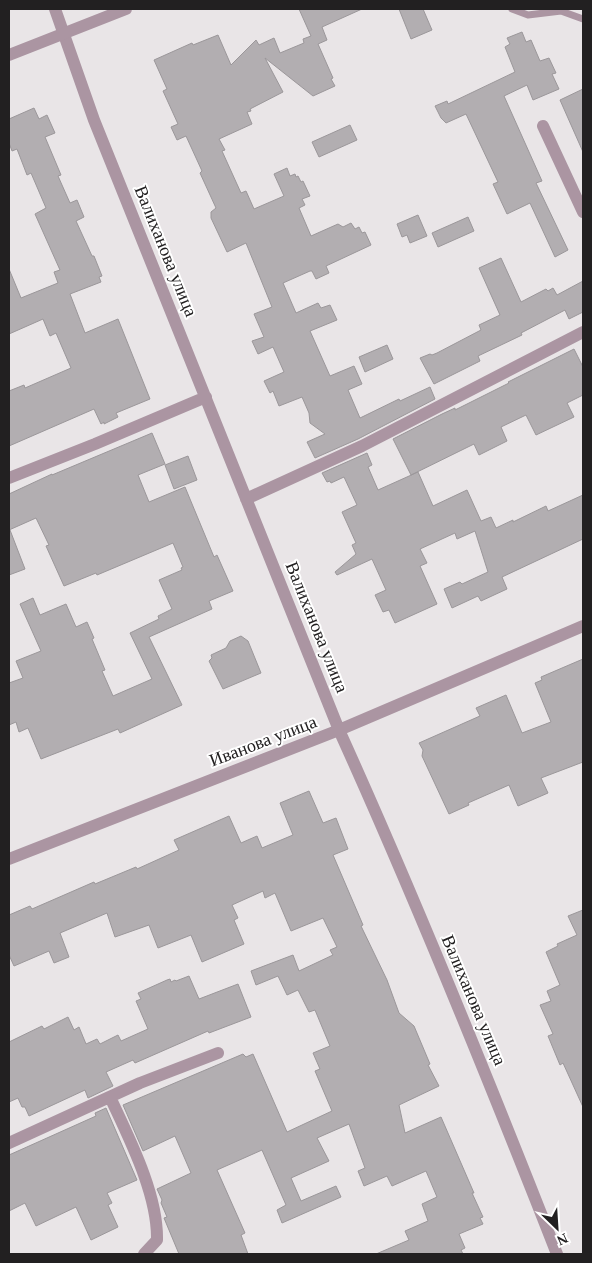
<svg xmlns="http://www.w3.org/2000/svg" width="592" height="1263" viewBox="0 0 592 1263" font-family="'Times New Roman',serif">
<rect width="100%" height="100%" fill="#e9e5e7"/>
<path fill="#b2aeb1" stroke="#9b979a" d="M299,9H362L322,27L327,40L318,44L333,78L331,79L335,86L313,96L265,58L283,92L250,109L251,111L247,112L252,124L219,139L225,150L222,151L241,193L246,191L254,209L284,196L274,174L287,168L290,176L295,174L296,177L298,176L301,182L303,181L310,196L302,199L305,205L299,208L311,236L338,224L343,227L351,223L355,229L359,227L362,233L365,232L371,245L326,266L329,273L316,279L312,271H310L283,283L296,313L318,303L321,308L330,305L337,320L310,331L330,376L354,366L362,384L348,390L360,418L399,399L400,401L430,387L435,399L358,439L315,458L307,442L325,434L310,423L309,413L302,397L279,406L273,391L270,393L264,381L284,372L273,347L258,354L252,341L264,337L254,314L272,307L246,243L227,252L211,218V212L216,208L200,173L202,171L186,136L177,140L171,127L178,124L163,91L167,89L154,60L192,43L193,45L218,35L231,65L256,40L259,45L274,38L280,53L304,43L303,39L311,36Z
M399,9H423L432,30L411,39Z
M522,32L526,42L531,40L540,61L549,58L556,73L552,74L559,89L533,100L527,85L504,96L542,181L536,183L568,250L555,257L530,203L507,214L493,184L498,182L466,114L446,123L441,118L435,106L447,101L448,104L515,72L505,47L510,44L507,38Z
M583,89V152L560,100Z
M34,108L39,119L47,115L55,133L45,137L61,175L58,176L70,203L77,200L84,217L76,221L92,256H94L102,276L99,277L101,282L70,294L85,333L118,319L150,399L116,413L118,417L104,424V422L101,424L94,409L9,446V391L24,385L25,388L71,368L56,333L50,336L43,319L9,334V269L21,298L58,283L54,272L60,270L35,214L46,208L31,173L27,175L17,149L12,151L9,143V119Z
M350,125L357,140L319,157L312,142Z
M418,215L427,236L410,243L407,235L402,237L397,224Z
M468,217L474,231L438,247L432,233Z
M501,258L521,302L546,289L548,291L553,288L557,295L583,281V312L569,319L565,310L521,333L522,335L478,356L480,361L434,384L420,358L430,354L432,355L437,353L481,330L479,325L500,315L479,268Z
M387,345L393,359L365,372L359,357Z
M574,349L583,367V395L567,403L574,417L536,435L526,415L501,427L507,441L479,455L474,444L411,475L393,439L442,414L455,408V410L509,383L508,382Z
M152,433L165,464L138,475L149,502L185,487L214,557L217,555L233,591L209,601L212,609L149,637L182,705L120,733L118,729L41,759L28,728L19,732L16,722L9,725V683L23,678L16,661L41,651L20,604L33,598L40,615L66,604L76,627L87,622L94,638L92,639L105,670L102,671L113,696L152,679L130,633L159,619L158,616L172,609L159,580L182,570L181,568L183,567L173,543L97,575L96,573L64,586L46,546L49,545L36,518L9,530V494L52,474V475Z
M367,453L372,465L368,467L378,490L418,472L433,506L467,490L481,521L491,517L496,528L513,520V522L546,506L548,511L583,495V539L502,577L507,589L481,601L478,596L452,608L444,589L460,582L462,584L488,572L475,531L457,539L455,533L420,549L427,563L420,566L437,604L395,623L389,610L383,612L375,595L386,590L372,559L337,575L335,572L356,554L352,545L356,543L342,512L357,505L344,477L331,483L330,481L327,482L322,473Z
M188,456L197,480L174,489L165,465Z
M10,530L25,569L9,575V531Z
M241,636L248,641L261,673L223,689L209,661L212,658L211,655L226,648L230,641Z
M583,659V762L541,778L548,793L518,806L509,785L468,803L469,805L449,814L422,756L423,750L419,743L480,716L476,708L506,695L522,733L551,722L535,683L542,680L541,677Z
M309,791L323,823L336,818L348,849L333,855L363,925L361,926L387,980L399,1013L414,1026L430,1064L428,1065L439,1086L399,1105L405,1133L441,1117L474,1193H472L483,1217L480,1218L483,1224L459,1234L465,1248L461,1250L463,1254H376L409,1240L405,1231L428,1221L422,1204L437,1197L426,1171L392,1186L387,1176L364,1186L358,1171L365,1168L349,1124L317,1138L329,1161L291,1178L301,1201L336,1186L341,1197L282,1223L277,1210L286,1205L262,1150L217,1170L245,1233L241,1235L248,1254H179L164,1218L167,1217L161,1203L162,1200L157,1189L191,1173L175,1136L143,1151L123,1105L243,1054L246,1057L253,1054L287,1132L332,1111L315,1071L320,1069L313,1053L330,1046L315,1010L309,1012L298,990L287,995L278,976L256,985L251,971L293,955L299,971L333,955L330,950L337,947L323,918L291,931L275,893L265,898L263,891L232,905L238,918L234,920L244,944L202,962L191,935L158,948L149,925L115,937L107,913L60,933L69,957L54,963L49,951L14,966L9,955V915L30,906L32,909L94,882L95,884L136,867L137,869L179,850L174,840L229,816L241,843L257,836L262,848L293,835L280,803Z
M583,910V1107L563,1063L560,1065L548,1036L553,1034L540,1005L551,1001L547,991L560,985L546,952L558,946L557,944L577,935L568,916Z
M189,976L199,999L238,984L251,1017L209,1033L208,1031L135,1063L133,1060L106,1072L113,1086L88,1098L85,1090L29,1116L25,1107H22L18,1098L9,1102V1042L42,1026L44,1029L68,1017L74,1030L79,1027L86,1044L97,1039L100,1044L118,1035L121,1041L148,1029L136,1001L141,999L138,993L167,980L170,979L171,982L175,980L176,981Z
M106,1108L137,1180L107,1193L112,1203L108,1205L118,1227L91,1240L76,1207L36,1226L25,1203L9,1211V1155L96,1116L95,1113Z"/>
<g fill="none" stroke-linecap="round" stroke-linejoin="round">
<path stroke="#ab95a2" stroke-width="7" d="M512,9L528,15L561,11L583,19"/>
<path stroke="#ab95a2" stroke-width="12" d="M55,9L94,120L339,730C417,902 488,1078 557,1254
M543,126L583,212
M9,478L95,444L206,397
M246,499L362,446L583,332
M9,859L339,730L583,626
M110,1097C129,1138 158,1194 157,1240L144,1254
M9,1143L140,1083L218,1053"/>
<path stroke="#ab95a2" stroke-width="12" d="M9,55L126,9"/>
</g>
<g text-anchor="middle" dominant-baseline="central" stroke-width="4" stroke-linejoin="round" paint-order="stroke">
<g font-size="18" fill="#222021" stroke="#fff">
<text transform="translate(166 251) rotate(68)">Валиханова улица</text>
<text transform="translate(317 627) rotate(68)">Валиханова улица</text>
<text transform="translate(263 741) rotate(-21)">Иванова улица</text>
<text transform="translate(474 1000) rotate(67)">Валиханова улица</text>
</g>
</g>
<rect width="592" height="1263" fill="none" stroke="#222021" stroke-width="20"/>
<g transform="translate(557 1228) rotate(155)" stroke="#ffffff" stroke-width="4" paint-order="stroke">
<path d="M0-4L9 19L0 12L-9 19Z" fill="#222021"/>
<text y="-8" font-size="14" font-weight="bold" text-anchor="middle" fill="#222021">N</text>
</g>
</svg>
